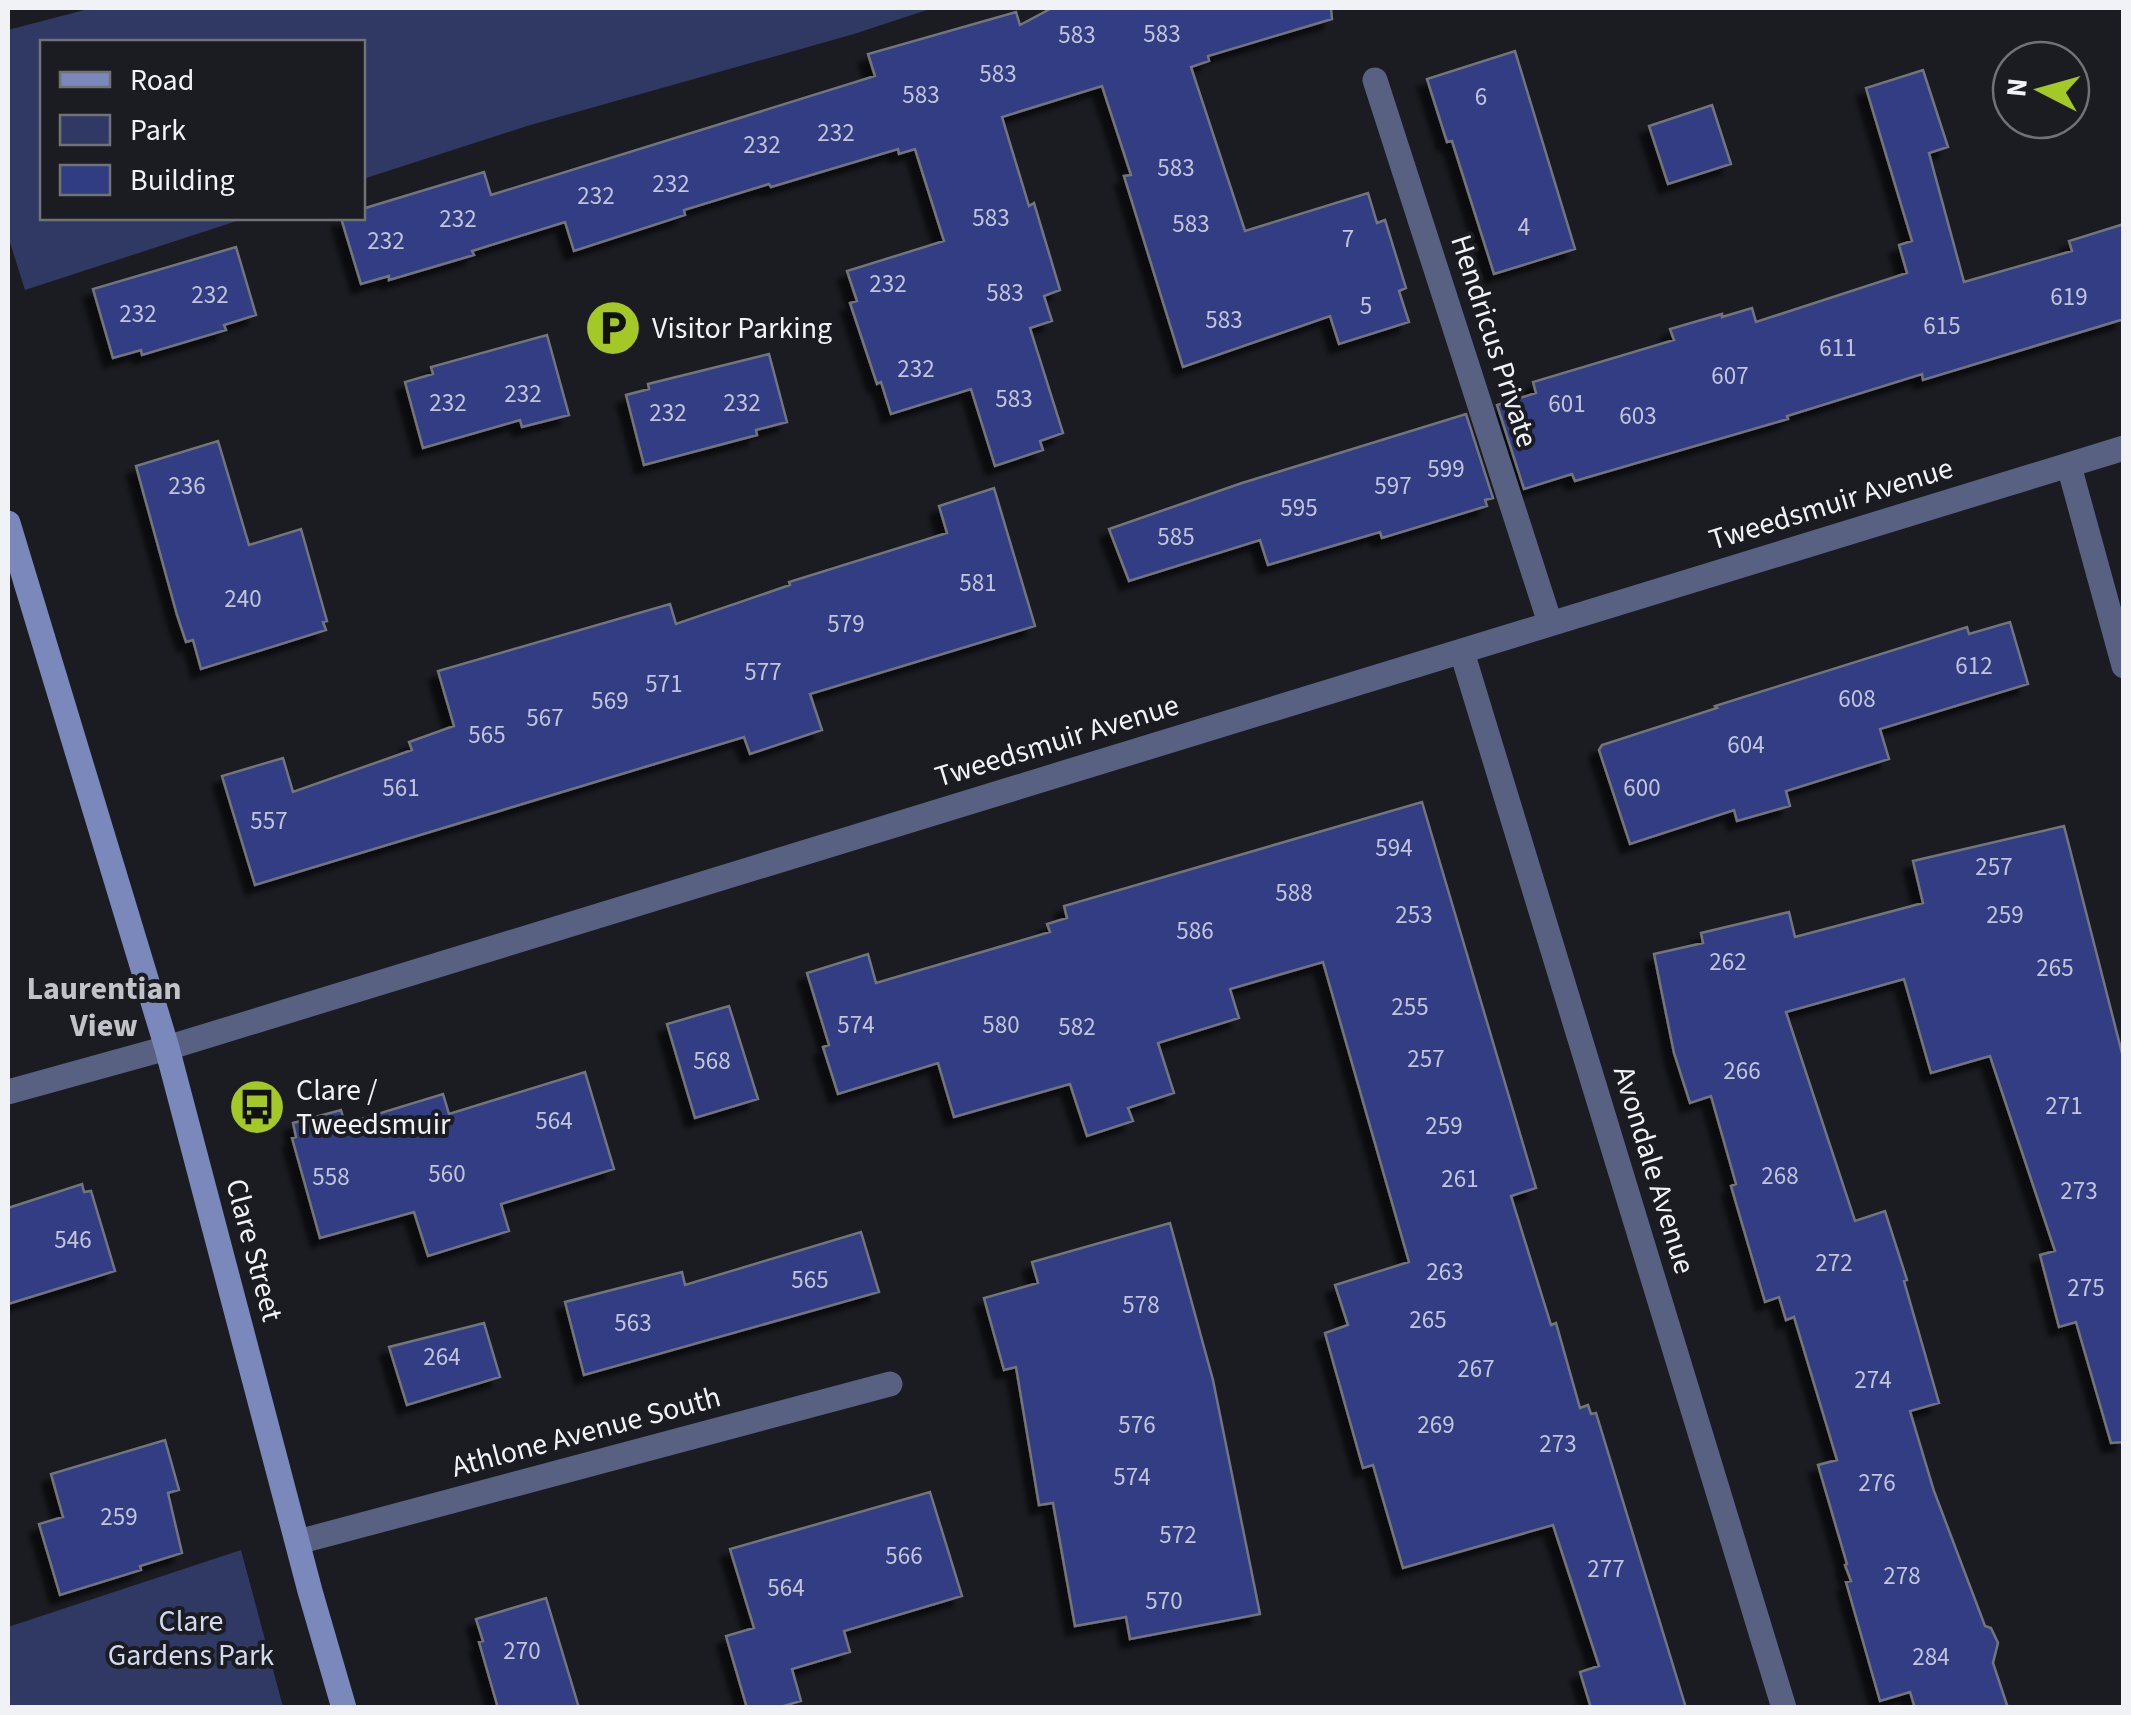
<svg xmlns="http://www.w3.org/2000/svg" width="2131" height="1715" viewBox="0 0 2131 1715" font-family="'Source Sans 3',sans-serif">
<defs>
<filter id="shadow"><feDropShadow dx="-9" dy="9" stdDeviation="2.5" flood-color="#0009"/></filter>
</defs>
<rect width="100%" height="100%" fill="#1b1c21"/>
<path fill="#2f3964" d="M92,8H933L854,34L527,126L363,179L362,42H42V218H246L25,290L8,236V30Z
M241,1550L283,1707H8V1627Z"/>
<path fill="#313d83" stroke="#73757c" stroke-width="2.5" filter="url(#shadow)" d="M1052,8H1331L1332,19L1208,56L1209,61L1191,67L1245,231L1368,193L1377,223L1385,220L1406,288L1399,291L1409,322L1339,344L1330,316L1183,367L1124,176L1131,175L1102,86L1002,117L1029,206L1034,203L1060,290L1044,296L1052,321L1030,328L1063,433L1040,441L1043,450L995,466L971,389L891,414L881,382L877,384L850,303L857,301L847,271L944,241L915,149L899,154L898,149L771,187L769,184L684,210L685,215L574,251L565,222L472,251L474,255L389,280V276L361,284L341,218H362V209L484,172L491,195L875,76L868,54L1016,12L1020,25Z
M1515,51L1575,249L1494,274L1452,141L1447,142L1427,79Z
M1923,70L1948,147L1929,153L1964,282L2072,251L2069,241L2124,224V319L1923,380L1922,374L1787,416L1788,419L1575,481L1572,474L1524,489L1497,405L1536,393L1533,382L1674,340L1670,329L1722,314V317L1752,308L1756,322L1907,273L1899,245L1912,241L1866,88Z
M1712,105L1731,164L1668,184L1649,126Z
M236,247L256,315L224,325L226,330L142,355L141,350L113,358L93,289Z
M547,335L569,415L522,427L520,420L423,448L405,382L433,374L431,367Z
M769,354L787,422L756,430L757,435L644,465L626,395L649,389L648,384Z
M1466,414L1493,498L1485,500L1487,506L1382,538L1380,532L1268,565L1260,540L1129,581L1109,529L1242,483Z
M218,441L249,545L301,529L327,621L323,622L326,630L201,669L193,640L186,642L177,615L136,466Z
M994,488L1035,626L810,694L822,730L750,754L744,737L255,885L222,776L283,758L293,792L412,750L409,742L454,726L438,671L670,604L676,624L790,585L789,582L947,533L939,506Z
M2010,622L2028,684L1880,729L1889,759L1786,791L1790,806L1737,821L1734,810L1630,844L1599,750L1602,745L1717,708L1715,706L1967,627L1969,634Z
M1422,802L1536,1188L1511,1196L1551,1325L1556,1323L1580,1408L1588,1405L1591,1414L1596,1413L1686,1708H1591L1580,1672L1599,1666L1553,1525L1403,1568L1373,1465L1363,1468L1325,1333L1348,1325L1335,1285L1409,1262L1323,962L1230,989L1239,1018L1158,1043L1174,1093L1128,1108L1133,1121L1087,1136L1070,1084L954,1117L938,1063L838,1094L823,1047L829,1045L807,973L868,954L876,983L1050,932L1047,924L1067,918L1064,906Z
M2064,826L2124,1061V1442L2111,1443L2076,1322L2059,1327L2040,1255L2055,1251L1990,1056L1931,1073L1904,979L1786,1012L1855,1221L1885,1211L1907,1280L1904,1281L1939,1403L1910,1411L1934,1491L1985,1626L1991,1628L1998,1643L1993,1663L2008,1708H1915L1910,1692L1880,1701L1846,1582L1851,1581L1845,1565L1847,1564L1818,1465L1837,1460L1794,1317L1786,1320L1779,1297L1765,1302L1731,1186L1736,1184L1711,1096L1690,1103L1674,1053L1654,954L1703,943L1701,933L1789,912L1795,937L1923,903L1913,861Z
M729,1006L758,1099L695,1118L667,1024Z
M585,1072L614,1169L501,1204L509,1231L428,1256L414,1212L320,1238L292,1138L296,1137L293,1123L341,1110L345,1124L443,1094L449,1114Z
M82,1184L84,1192L91,1191L115,1271L8,1304V1208Z
M1170,1223L1213,1380L1260,1614L1130,1639L1126,1617L1075,1626L1053,1503L1039,1505L1016,1367L1004,1370L984,1298L1038,1283L1032,1262Z
M861,1232L879,1292L584,1375L565,1302L682,1272L685,1285Z
M484,1323L500,1377L407,1405L389,1347Z
M165,1440L179,1490L168,1493L182,1553L140,1566L141,1570L60,1595L39,1524L63,1517L51,1474Z
M930,1492L962,1596L844,1631L850,1652L792,1669L801,1701L777,1708H747L726,1636L754,1628L730,1549Z
M546,1598L579,1708H498L479,1642L483,1641L476,1619Z"/>
<g fill="none" stroke-linecap="round" stroke-linejoin="round">
<path stroke="#586181" stroke-width="25" d="M1375,80L1550,623
M2069,466L2124,666
M1462,652L1784,1708
M8,1092L167,1048L2124,448
M298,1542L890,1384"/>
<path stroke="#7a88bb" stroke-width="25" d="M8,523L167,1048L310,1591L344,1708"/>
</g>
<defs>
<g id="parking-disc" transform="scale(2.875)"><circle r="9.5" fill="#a4c825" stroke="#1b1c21"/><path d="M-3.5-5.5H1a3.5 3.5 0 0 1 0 7H-1V5.5H-3.5ZM-1-3.4V-.6H.8a1.4 1.4 0 0 0 0-2.8Z" fill="#111"/></g>
<g id="bus-disc" transform="scale(2.875)"><circle r="9.5" fill="#a4c825" stroke="#1b1c21"/><path d="M-5-6H5V4H4V6H2V4H-2V6H-4V4H-5ZM-3.5-4V0h7V-4ZM-3.5 1.2v1.5H-2V1.2ZM2 1.2v1.5H3.5V1.2Z" fill="#111"/></g>
</defs>
<g fill-rule="evenodd">
<use href="#parking-disc" x="613" y="328"/>
<use href="#bus-disc" x="257" y="1107"/>
</g>
<g text-anchor="middle" dominant-baseline="central" stroke-width="8" stroke-linejoin="round" paint-order="stroke">
<g font-size="25" fill="#c1c5d9">
<text x="1162" y="34">583</text>
<text x="1077" y="35">583</text>
<text x="998" y="74">583</text>
<text x="921" y="95">583</text>
<text x="1481" y="97">6</text>
<text x="836" y="133">232</text>
<text x="762" y="145">232</text>
<text x="1176" y="168">583</text>
<text x="671" y="184">232</text>
<text x="596" y="196">232</text>
<text x="991" y="218">583</text>
<text x="458" y="219">232</text>
<text x="1191" y="224">583</text>
<text x="1524" y="227">4</text>
<text x="1348" y="239">7</text>
<text x="386" y="241">232</text>
<text x="888" y="284">232</text>
<text x="1005" y="293">583</text>
<text x="210" y="295">232</text>
<text x="2069" y="297">619</text>
<text x="1366" y="306">5</text>
<text x="138" y="314">232</text>
<text x="1224" y="320">583</text>
<text x="1942" y="326">615</text>
<text x="1838" y="348">611</text>
<text x="916" y="369">232</text>
<text x="1730" y="376">607</text>
<text x="523" y="394">232</text>
<text x="1014" y="399">583</text>
<text x="448" y="403">232</text>
<text x="742" y="403">232</text>
<text x="1567" y="404">601</text>
<text x="668" y="413">232</text>
<text x="1638" y="416">603</text>
<text x="1446" y="469">599</text>
<text x="187" y="486">236</text>
<text x="1393" y="486">597</text>
<text x="1299" y="508">595</text>
<text x="1176" y="537">585</text>
<text x="978" y="583">581</text>
<text x="243" y="599">240</text>
<text x="846" y="624">579</text>
<text x="1974" y="666">612</text>
<text x="763" y="672">577</text>
<text x="664" y="684">571</text>
<text x="1857" y="699">608</text>
<text x="610" y="701">569</text>
<text x="545" y="718">567</text>
<text x="487" y="735">565</text>
<text x="1746" y="745">604</text>
<text x="401" y="788">561</text>
<text x="1642" y="788">600</text>
<text x="269" y="821">557</text>
<text x="1394" y="848">594</text>
<text x="1994" y="867">257</text>
<text x="1294" y="893">588</text>
<text x="1414" y="915">253</text>
<text x="2005" y="915">259</text>
<text x="1195" y="931">586</text>
<text x="1728" y="962">262</text>
<text x="2055" y="968">265</text>
<text x="1410" y="1007">255</text>
<text x="856" y="1025">574</text>
<text x="1001" y="1025">580</text>
<text x="1077" y="1027">582</text>
<text x="1426" y="1059">257</text>
<text x="712" y="1061">568</text>
<text x="1742" y="1071">266</text>
<text x="2064" y="1106">271</text>
<text x="554" y="1121">564</text>
<text x="1444" y="1126">259</text>
<text x="447" y="1174">560</text>
<text x="1780" y="1176">268</text>
<text x="331" y="1177">558</text>
<text x="1460" y="1179">261</text>
<text x="2079" y="1191">273</text>
<text x="73" y="1240">546</text>
<text x="1834" y="1263">272</text>
<text x="1445" y="1272">263</text>
<text x="810" y="1280">565</text>
<text x="2086" y="1288">275</text>
<text x="1141" y="1305">578</text>
<text x="1428" y="1320">265</text>
<text x="633" y="1323">563</text>
<text x="442" y="1357">264</text>
<text x="1476" y="1369">267</text>
<text x="1873" y="1380">274</text>
<text x="1137" y="1425">576</text>
<text x="1436" y="1425">269</text>
<text x="1558" y="1444">273</text>
<text x="1132" y="1477">574</text>
<text x="1877" y="1483">276</text>
<text x="119" y="1517">259</text>
<text x="1178" y="1535">572</text>
<text x="904" y="1556">566</text>
<text x="1606" y="1569">277</text>
<text x="1902" y="1576">278</text>
<text x="786" y="1588">564</text>
<text x="1164" y="1601">570</text>
<text x="522" y="1651">270</text>
<text x="1931" y="1657">284</text>
</g>
<g font-size="30" fill="#f1f2f6" stroke="#1b1c21" text-anchor="start">
<text x="652" y="328">Visitor Parking</text>
<text x="296" y="1090">Clare /<tspan x="296" dy="34">Tweedsmuir</tspan></text>
</g>
<g font-size="30" fill="#f1f2f6" stroke="#1b1c21">
<text transform="translate(1494 341) rotate(72)">Hendricus Private</text>
<text transform="translate(1831 504) rotate(-17)">Tweedsmuir Avenue</text>
<text transform="translate(1057 741) rotate(-17)">Tweedsmuir Avenue</text>
<text transform="translate(1654 1170) rotate(73)">Avondale Avenue</text>
<text transform="translate(254 1250) rotate(75)">Clare Street</text>
<text transform="translate(586 1432) rotate(-15)">Athlone Avenue South</text>
</g>
<g font-size="30" fill="#d3daef" stroke="#1b1c21">
<text x="191" y="1621">Clare<tspan x="191" dy="34">Gardens Park</tspan></text>
</g>
<g font-size="32" font-weight="bold" fill="#c1c3ca" stroke="#1b1c21">
<text x="104" y="989">Laurentian<tspan x="104" dy="37">View</tspan></text>
</g>
</g>
<rect width="2131" height="1715" fill="none" stroke="#f1f2f6" stroke-width="20"/>
<rect x="40" y="40" width="325" height="180" fill="#1b1c21" stroke="#717276" stroke-width="2.5"/>
<rect x="60" y="72" width="50" height="15" fill="#7a88bb" stroke="#717276" stroke-width="2.5"/>
<text x="130" y="90" font-size="30" fill="#f1f2f6">Road</text>
<rect x="60" y="115" width="50" height="30" fill="#2f3964" stroke="#717276" stroke-width="2.5"/>
<text x="130" y="140" font-size="30" fill="#f1f2f6">Park</text>
<rect x="60" y="165" width="50" height="30" fill="#313d83" stroke="#717276" stroke-width="2.5"/>
<text x="130" y="190" font-size="30" fill="#f1f2f6">Building</text>
<g transform="translate(2041 90) rotate(276)"><circle r="48" fill="#1b1c21" stroke="#717276" stroke-width="2.5"/>
<path d="M0-8L18 38L0 25L-18 38Z" fill="#a4c825"/>
<text y="-15" font-size="28" font-weight="bold" text-anchor="middle" fill="#f1f2f6">N</text>
</g>
</svg>
